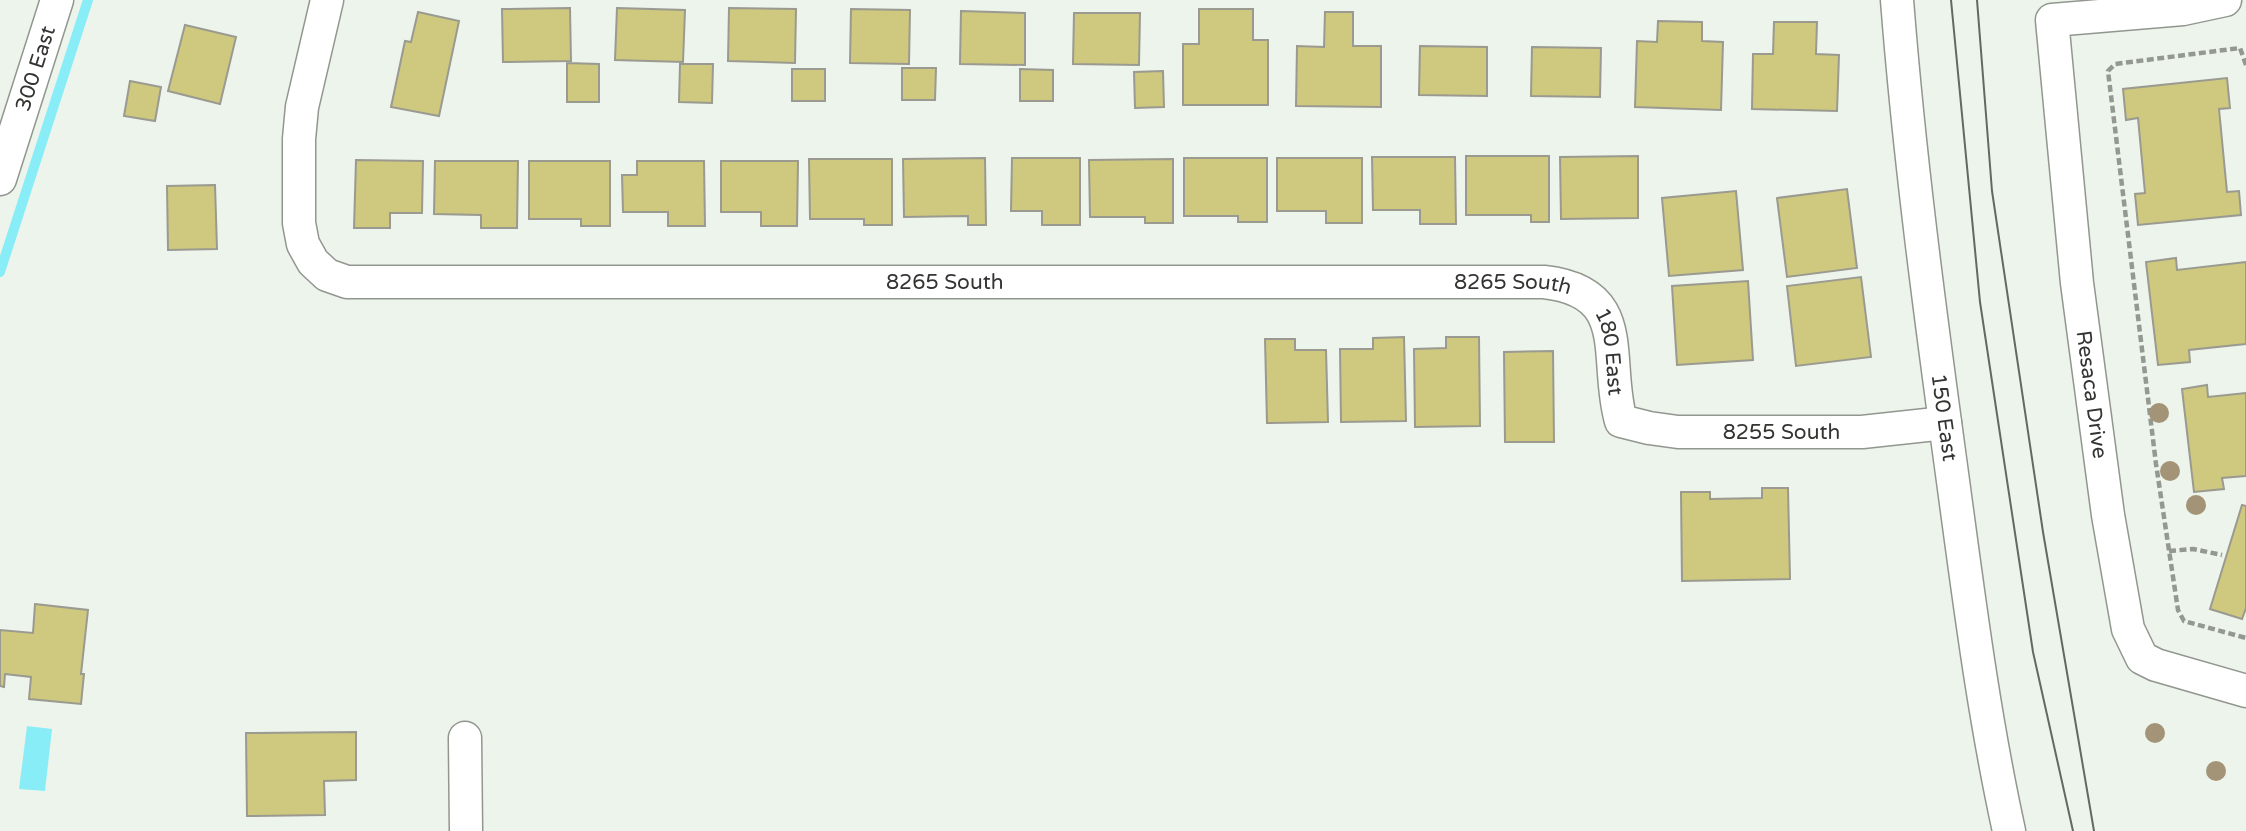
<svg xmlns="http://www.w3.org/2000/svg" width="2246" height="831" viewBox="0 0 2246 831" font-family="'Varela Round',sans-serif">
<rect width="100%" height="100%" fill="#edf4eb"/>
<path fill="#89edf7" d="M27,726L52,729L45,791L19,789Z"/>
<g fill="none" stroke-linecap="round" stroke-linejoin="round">
<path stroke="#89edf7" stroke-width="10" d="M0,272L88,0"/>
</g>
<path fill="#cec97e" stroke="#9a9a90" stroke-width="2" d="M570,8L571,61L503,62L502,9Z
M617,8L685,10L683,62L615,60Z
M729,8L796,9L795,63L728,61Z
M851,9L910,10L909,64L850,63Z
M1199,9H1253V40H1268V105H1183V44H1199Z
M961,11L1025,13V65L960,64Z
M418,12L459,21L439,116L391,107L405,41L411,42Z
M1325,12H1353V46H1381V107L1296,106L1297,46L1324,47Z
M1074,13H1140L1139,65L1073,64Z
M1658,21L1702,22V41L1723,42L1721,110L1635,107L1637,41L1657,42Z
M1774,22H1817L1816,54L1839,55L1837,111L1752,109L1753,54H1773Z
M185,25L236,37L220,104L168,91Z
M1420,46L1487,47V96L1419,95Z
M1532,47L1601,48L1600,97L1531,96Z
M567,63L599,64V102H567Z
M680,64H713L712,103L679,102Z
M902,68H936L935,100H902Z
M792,69H825V101H792Z
M1020,69L1053,70V101H1020Z
M1163,71L1164,107L1135,108L1134,72Z
M2227,78L2230,108L2219,109L2227,192L2239,191L2241,215L2138,225L2135,194L2145,193L2138,118L2126,120L2123,89Z
M130,81L161,87L155,121L124,116Z
M1466,156H1549V222H1531V215H1466Z
M1638,156V218L1561,219L1560,157Z
M1372,157H1455L1456,224H1420V210H1373Z
M985,158L986,225H968V216L904,217L903,159Z
M1012,158H1080V225H1042V211H1011Z
M1184,158H1267V222H1238V216H1184Z
M1277,158H1362V223H1326V211H1277Z
M809,159H892V225H864V219H810Z
M1173,159V223H1145V217H1090L1089,160Z
M356,160L423,161L422,213H390V228H354Z
M435,161H518L517,228H481V215L434,214Z
M529,161H610V226H581V219H529Z
M637,161H704L705,226H668V212H623L622,175H637Z
M721,161H798L797,226H761V212H721Z
M215,185L217,249L168,250L167,186Z
M1847,189L1857,268L1787,277L1777,198Z
M1736,191L1743,270L1669,276L1662,198Z
M2176,258L2177,270L2246,262V344L2189,350L2190,362L2158,365L2146,262Z
M1861,277L1871,357L1796,366L1787,286Z
M1748,281L1753,360L1677,365L1672,286Z
M1404,337L1406,421L1341,422L1340,349H1373V338Z
M1446,337H1479L1480,426L1415,427L1414,349L1446,348Z
M1265,339H1295V350H1326L1328,422L1267,423Z
M1553,351L1554,442H1505L1504,352Z
M2207,385L2208,397L2246,393V476L2222,478L2224,489L2194,492L2182,389Z
M1762,488H1788L1790,579L1682,581L1681,492H1710V499L1762,498Z
M2242,505L2246,506V608L2242,619L2210,609Z
M35,604L88,610L81,674H84L81,704L29,699L31,677L5,674L4,687L0,686V630L33,633Z
M356,732V780L324,781L325,815L247,816L246,733Z"/>
<g fill="none" stroke-linecap="round" stroke-linejoin="round">
<g stroke="#91978f" stroke-width="35">
<g id="minor">
<path id="s1" d="M327,0L302,107L299,139V223L303,244L313,262L327,275L347,282H1544C1634,292 1603,359 1621,421L1649,428L1678,432H1862L1945,423"/>
<path id="s2" d="M1897,0C1909,154 1929,305 1950,459C1967,583 1982,708 2009,831"/>
<path id="s3" d="M2225,0L2183,9L2052,20L2077,283L2108,515L2128,629L2142,658L2156,665L2246,691"/>
<path id="s4" d="M0,179L57,0"/>
<path d="M465,738L466,831"/>
</g>
</g>
<path stroke="#949892" stroke-width="4.5" stroke-dasharray="7 3.5" stroke-linecap="butt" d="M2246,65L2240,48L2115,64L2108,71L2156,464L2178,610L2184,621L2246,638
M2169,551L2193,549L2222,555"/>
<use href="#minor" stroke="#fff" stroke-width="32"/>
<path stroke="#646863" stroke-width="2" d="M1951,0L1980,302L2033,652L2073,831
M1977,0L1992,191L2043,532L2094,831"/>
</g>
<g fill="#a39477">
<circle cx="2159" cy="413" r="10"/>
<circle cx="2170" cy="471" r="10"/>
<circle cx="2196" cy="505" r="10"/>
<circle cx="2155" cy="733" r="10"/>
<circle cx="2216" cy="771" r="10"/>
</g>
<g text-anchor="middle" dominant-baseline="central" stroke-width="5" stroke-linejoin="round" paint-order="stroke">
<g font-size="21" fill="#333532" stroke="#fff">
<text stroke="none"><textPath href="#s4" startOffset="116">300 East</textPath></text>
<text stroke="none"><textPath href="#s1" startOffset="906">8265 South</textPath></text>
<text stroke="none"><textPath href="#s1" startOffset="1474">8265 South</textPath></text>
<text stroke="none"><textPath href="#s1" startOffset="1614">180 East</textPath></text>
<text stroke="none"><textPath href="#s3" startOffset="551">Resaca Drive</textPath></text>
<text stroke="none"><textPath href="#s2" startOffset="420">150 East</textPath></text>
<text stroke="none"><textPath href="#s1" startOffset="1846">8255 South</textPath></text>
</g>
</g>
</svg>
